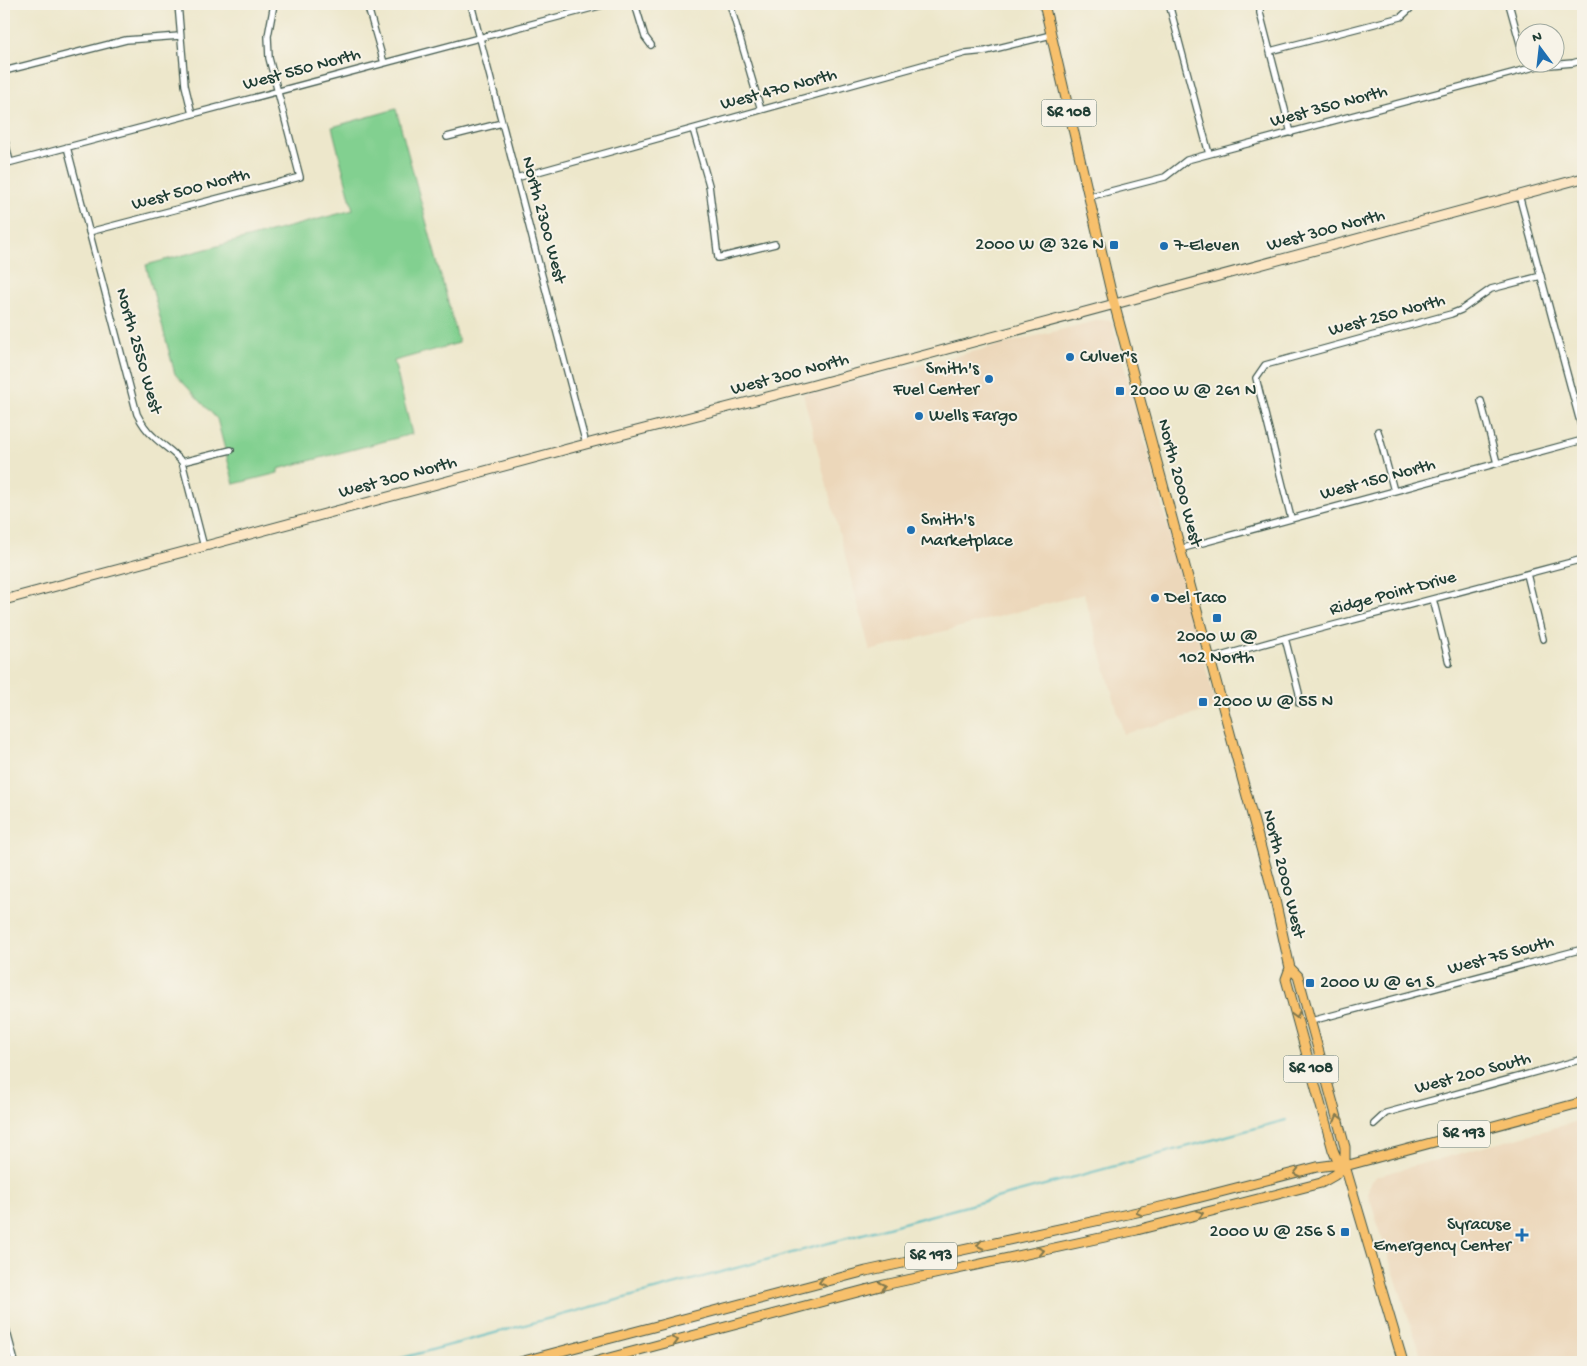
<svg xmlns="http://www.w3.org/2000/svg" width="1587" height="1366" viewBox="0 0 1587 1366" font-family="'Gochi Hand',sans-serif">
<rect width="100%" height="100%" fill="#f7f3e8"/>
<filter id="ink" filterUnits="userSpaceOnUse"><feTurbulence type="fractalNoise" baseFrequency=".02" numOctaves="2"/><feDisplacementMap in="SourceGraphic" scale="10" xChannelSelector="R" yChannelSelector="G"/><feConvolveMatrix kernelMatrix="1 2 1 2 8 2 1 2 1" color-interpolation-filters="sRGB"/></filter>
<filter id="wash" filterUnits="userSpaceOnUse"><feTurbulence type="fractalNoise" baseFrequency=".0096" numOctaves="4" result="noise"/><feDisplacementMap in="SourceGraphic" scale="20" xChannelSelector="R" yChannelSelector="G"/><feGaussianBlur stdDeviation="1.12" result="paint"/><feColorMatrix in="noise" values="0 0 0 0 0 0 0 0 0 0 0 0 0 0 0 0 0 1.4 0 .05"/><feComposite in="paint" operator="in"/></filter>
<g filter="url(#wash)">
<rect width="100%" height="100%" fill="#ede7cb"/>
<path fill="#ecd7ba" d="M1100,320L1112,321L1217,708L1124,734L1084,594L870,651L803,394Z
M1583,1120V1362H1423L1368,1194L1369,1186L1371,1181L1377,1176L1388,1173Z"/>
<path fill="#82d090" stroke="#508662" d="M396,109L459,343L394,361L412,434L278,469V473L234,484L217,419L175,374L146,265L353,210L332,127Z"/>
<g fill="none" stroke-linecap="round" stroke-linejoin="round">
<path stroke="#48b7bd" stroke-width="2" d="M387,1362L1286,1120"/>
</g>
</g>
<g filter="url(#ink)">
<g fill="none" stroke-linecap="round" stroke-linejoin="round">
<g stroke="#3e564b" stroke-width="8">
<path id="street" d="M178,4L185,85L192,114
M367,4L384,63
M471,4L586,444
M635,4L645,37L651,45
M730,4L761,110
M1169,4L1209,154
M1260,4V13L1291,133
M1509,4L1524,58
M1270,51L1401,17L1413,6
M4,71L126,40L180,36
M693,129L709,185L718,258L775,244
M4,137L10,162
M447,137L502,123
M67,147L137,414C141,422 146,430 153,436C163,446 173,451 182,462L204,547
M4,164L607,4
M516,178L966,53L986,51L1051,35
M1519,195L1583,433
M1088,197L1165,177L1187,160L1538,66L1573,63L1583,60
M89,232L300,177L269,58L268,36L274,4
M1481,401L1497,463
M1378,431L1394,491
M182,462L231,450
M1291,518L1256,378L1265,365L1451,314L1461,310L1491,289L1541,276
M1180,549L1583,440
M1527,574L1543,639
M1433,599L1449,663
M1285,638L1299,693V703
M1210,659L1285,638L1583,559
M1311,1021L1583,949
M1374,1124L1386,1113L1583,1059
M4,1321L15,1362"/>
</g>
<g stroke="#3e564b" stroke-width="11">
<path id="secondary" d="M4,600L586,444L810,386L1583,178"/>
</g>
<g stroke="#3e564b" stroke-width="11">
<path id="primary" d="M1044,4L1111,292L1275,900L1290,968L1286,979L1333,1150L1336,1157L1345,1166
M1290,968L1298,976L1345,1147V1166L1403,1362
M520,1362L866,1271L1174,1204L1317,1167L1332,1165L1345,1166L1583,1102
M594,1362L884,1285L1137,1230L1321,1183L1335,1175L1345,1166"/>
</g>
<use href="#street" stroke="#fff" stroke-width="5.5"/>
<use href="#secondary" stroke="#fce6c4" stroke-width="9"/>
<use href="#primary" stroke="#f7c06c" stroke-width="9"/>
</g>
<defs><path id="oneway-chevron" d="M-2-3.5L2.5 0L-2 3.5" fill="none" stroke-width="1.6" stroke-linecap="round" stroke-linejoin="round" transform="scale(1.25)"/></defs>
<g stroke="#80784d">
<use href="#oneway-chevron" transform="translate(1296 1015) rotate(75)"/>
<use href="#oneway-chevron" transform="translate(1338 1118) rotate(-105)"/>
<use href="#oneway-chevron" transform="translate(1297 1173) rotate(166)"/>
<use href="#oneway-chevron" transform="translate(1139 1212) rotate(167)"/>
<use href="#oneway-chevron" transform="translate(1200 1214) rotate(-15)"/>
<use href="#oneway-chevron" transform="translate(980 1245) rotate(168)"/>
<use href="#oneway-chevron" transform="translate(1041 1251) rotate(-12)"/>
<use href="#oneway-chevron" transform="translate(822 1282) rotate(165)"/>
<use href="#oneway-chevron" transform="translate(883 1286) rotate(-14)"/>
<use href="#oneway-chevron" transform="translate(675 1341) rotate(-15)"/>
</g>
</g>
<g fill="#1f6fb2" stroke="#f7f3e8" stroke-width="2">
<rect x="1109" y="240" width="10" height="10" rx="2.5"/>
<circle cx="1164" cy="246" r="5"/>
<circle cx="1070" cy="357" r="5"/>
<circle cx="989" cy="379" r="5"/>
<rect x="1115" y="386" width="10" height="10" rx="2.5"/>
<circle cx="919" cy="416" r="5"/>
<circle cx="911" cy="530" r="5"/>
<circle cx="1155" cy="598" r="5"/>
<rect x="1212" y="613" width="10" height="10" rx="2.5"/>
<rect x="1198" y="697" width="10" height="10" rx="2.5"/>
<rect x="1305" y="978" width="10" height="10" rx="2.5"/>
<rect x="1340" y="1227" width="10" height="10" rx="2.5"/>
<path d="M1519.5 1227.5h5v5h5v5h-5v5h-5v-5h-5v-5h5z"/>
</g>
<g text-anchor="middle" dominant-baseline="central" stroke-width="4" stroke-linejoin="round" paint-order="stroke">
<g fill="#f7f3e8" stroke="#60746a" stroke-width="1">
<rect x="1041.5" y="99.5" width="55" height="27" rx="4"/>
<rect x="1283.5" y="1055.5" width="55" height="27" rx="4"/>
<rect x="1438" y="1120.5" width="52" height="27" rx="4"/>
<rect x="905" y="1242.5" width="52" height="27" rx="4"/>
</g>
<g font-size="16" font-weight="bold" fill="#1f3d34">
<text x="1069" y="113">SR 108</text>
<text x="1311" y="1069">SR 108</text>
<text x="1464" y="1134">SR 193</text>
<text x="931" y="1256">SR 193</text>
</g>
<g font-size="18" fill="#1f3d34" stroke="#f7f3e8">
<text transform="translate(302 70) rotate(-15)">West 550 North</text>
<text transform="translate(779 90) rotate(-15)">West 470 North</text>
<text transform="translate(1329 107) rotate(-15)">West 350 North</text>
<text transform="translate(191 190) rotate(-15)">West 500 North</text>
<text transform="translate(543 220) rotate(75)">North 2300 West</text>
<text transform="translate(1326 231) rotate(-15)">West 300 North</text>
<text transform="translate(1387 316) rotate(-15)">West 250 North</text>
<text transform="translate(138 351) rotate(74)">North 2550 West</text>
<text transform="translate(790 375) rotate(-15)">West 300 North</text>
<text transform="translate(398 478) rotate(-15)">West 300 North</text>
<text transform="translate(1378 480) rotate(-15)">West 150 North</text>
<text transform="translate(1179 483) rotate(75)">North 2000 West</text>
<text transform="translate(1393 594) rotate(-15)">Ridge Point Drive</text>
<text transform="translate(1283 874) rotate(76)">North 2000 West</text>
<text transform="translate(1501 956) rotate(-15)">West 75 South</text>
<text transform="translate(1473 1074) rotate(-15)">West 200 South</text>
</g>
<g font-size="18" fill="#1f3d34" stroke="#f7f3e8" text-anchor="start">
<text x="1104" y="245" text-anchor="end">2000 W @ 326 N</text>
<text x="1174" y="246">7-Eleven</text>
<text x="1080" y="357">Culver's</text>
<text x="979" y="369" text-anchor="end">Smith's<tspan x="979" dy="21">Fuel Center</tspan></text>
<text x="1130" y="391">2000 W @ 261 N</text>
<text x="929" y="416">Wells Fargo</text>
<text x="921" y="520">Smith's<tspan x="921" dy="21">Marketplace</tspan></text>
<text x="1165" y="598">Del Taco</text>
<text x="1217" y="637" text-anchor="middle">2000 W @<tspan x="1217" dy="21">102 North</tspan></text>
<text x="1213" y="702">2000 W @ 55 N</text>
<text x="1320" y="983">2000 W @ 61 S</text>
<text x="1511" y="1225" text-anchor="end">Syracuse<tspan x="1511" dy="21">Emergency Center</tspan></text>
<text x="1335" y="1232" text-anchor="end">2000 W @ 256 S</text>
</g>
</g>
<rect width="1587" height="1366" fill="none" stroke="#f7f3e8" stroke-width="20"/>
<g transform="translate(1540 48) rotate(345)"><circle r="24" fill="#f7f3e8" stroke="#a1aaa0"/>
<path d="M0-4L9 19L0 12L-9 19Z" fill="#1f6fb2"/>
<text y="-8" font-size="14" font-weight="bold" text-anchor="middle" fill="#1f3d34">N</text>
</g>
</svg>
